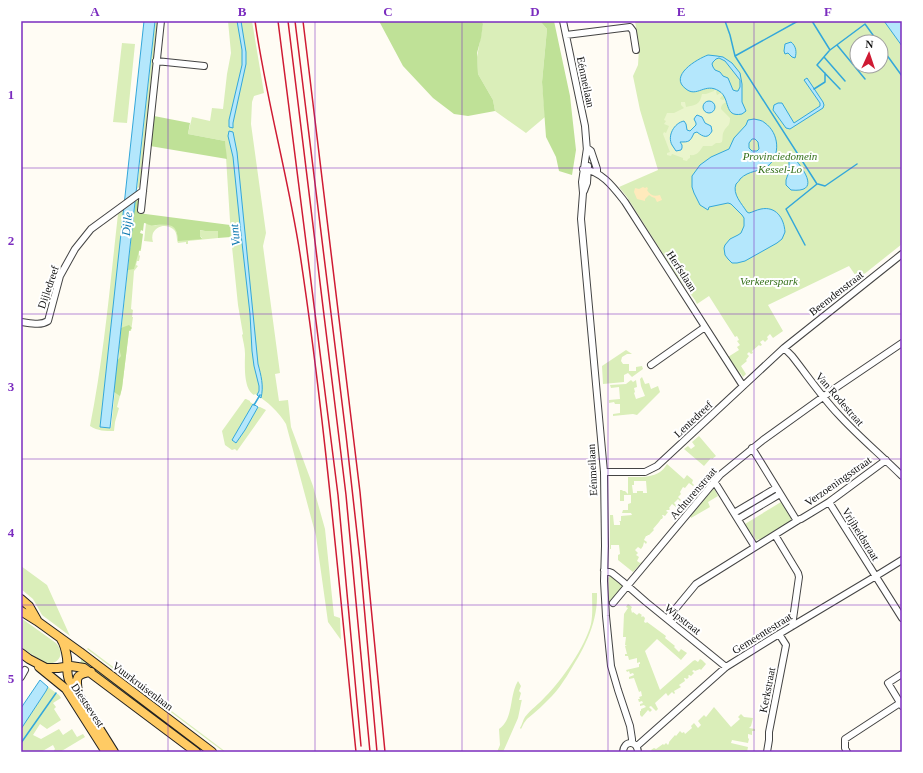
<svg xmlns="http://www.w3.org/2000/svg" width="923" height="773" viewBox="0 0 923 773" font-family="Georgia,serif">
<rect width="100%" height="100%" fill="#fffcf4"/>
<path fill="#daeeb9" fill-rule="evenodd" d="M155,21H159L141,184H140L139,187L137,189Z
M228,21H252L264,93L254,96L252,102L251,124L266,233L263,246L280,373L275,374L279,401L288,400L291,427L313,486L325,529L334,616L340,618L341,640L328,622L316,536L286,424C278,411 268,402 255,394L254,395C243,389 245,364 245,354C245,347 243,341 242,335L243,334L238,305L231,237L225,141L188,134L192,117L210,121L212,108L223,109L227,74L231,53Z
M482,21H540L547,29L542,82L545,117L526,133L495,111L493,100L478,74L477,57L483,24Z
M635,21H902V244L858,279L849,266L768,305L783,331L773,338L770,334L767,337L768,339L765,342L763,340L760,342L762,345L760,346L759,345L752,351L753,353L751,354L749,352L747,354L749,356L746,360L747,361L741,366L746,374L743,377L736,366L741,375L740,376L728,357L739,350L737,347L740,345L737,341L739,340L737,336L735,337L709,296L697,304L695,300L677,276L627,197L619,187L658,170L640,110L633,76L638,65L639,49ZM857,42H881V66H857Z
M122,43L135,44L127,123L113,122Z
M124,210L100,427L111,428L130,248L141,249V251H139V255L140,256L139,261H137L136,265L138,266L134,271L131,309L133,310L132,317H133L131,331H129L122,388L117,407L119,408L115,422L114,431C105,431 98,431 90,426C104,356 110,285 118,214Z
M146,223C160,231 176,212 178,240L202,238L200,236L199,230L205,231H218V238L188,241V244H186V242L178,243C176,239 178,233 173,229C167,224 157,225 153,233C152,236 152,239 153,242L144,241Z
M626,350L632,354H627L622,357L621,361L623,364H629V371H636V367L642,366L643,369L632,377L628,373L624,375V382L603,384L602,366Z
M642,377L645,384L649,383L651,389L658,386L660,392L637,415L633,414L613,416V414L620,413V404H615L614,402L609,403V400L620,399L619,387L611,388L610,385L626,384L631,380L633,382L636,380L637,387L634,388L635,392L634,393L636,399L645,396L641,386L640,379Z
M245,399H246L250,401V402L253,404L232,440L236,443L245,430L258,407H260L266,410L237,451L235,449L232,450L225,445L222,431Z
M699,436L716,456L712,459L711,458L704,466L684,449L688,446L691,449L695,446L692,442Z
M667,464L684,479L687,475L693,480L692,483L694,485L693,486L689,483L685,488L683,487L680,492L681,494L678,497L681,500L680,501L678,499L674,503L677,506L676,507L672,504L669,508L670,509L669,510H667L666,511L668,512L665,516L663,515H662L663,517L662,519H661L659,522L653,529L654,530L649,535H648L647,536H646L644,540L647,542L646,544L644,542L643,546L641,549L638,547L635,550L638,553L636,555L639,557L637,561L640,563L643,561L633,572L618,560V555L620,554L619,545H611V549H610V515H613L614,525H620V522L619,521H621V516L632,515L631,513H622L623,510H628V504L631,503V495H624V501H620V490H622L623,491H625L628,494V477C638,477 651,478 660,472C663,470 665,467 667,464ZM634,481H646L647,493H643V491H637V493H633L632,485H634Z
M714,488L718,496L708,502L710,507L691,518L690,516Z
M781,502L791,518V521L760,540L759,539L755,541L745,524Z
M21,566L47,585L70,636L42,615L33,599L21,589Z
M611,575L622,585V588L610,603H608L607,579Z
M592,593H597C598,625 583,650 567,676C562,683 558,690 552,696C544,704 536,712 527,719L524,723L521,729L520,728C522,725 523,720 525,717C531,709 539,704 545,697C562,680 585,647 591,624C593,614 592,603 592,593Z
M628,604L632,607L631,609L632,613L633,612L637,615L639,613L642,615L641,616L642,617L643,616L645,618L644,622L646,623L647,622L666,636L665,638L675,646L674,647L679,652L681,649L687,653L681,660L657,639L645,651L660,690L693,661L695,660L698,662L700,659L702,660L706,664L701,670L700,669L695,671L694,670L692,671L694,673L691,676L689,675L688,676L689,677L687,679L685,678H684L685,681L679,685L681,687L674,691L675,693L674,694L672,692L668,696L666,693L655,703L658,709L656,711L651,706L649,707L652,710L650,712L648,710L642,717L640,715V711H641V709L646,707L644,705L640,706V704L643,703L642,701L639,702L638,699H640L639,697L642,696L641,691L639,692L634,678L629,679V677L634,675L633,673L630,674L629,671L627,672L626,670L639,667V664H640V662L637,663V658L629,660L628,656H625V654H627L625,646L627,645H625L626,637H623L624,614L628,608L626,607Z
M21,618L56,643C65,653 60,664 46,664L21,647Z
M88,648L226,752H224L87,649Z
M82,657L208,752H201L86,666L80,664Z
M518,681L521,686L519,691L521,693L519,700H522V699L518,718L503,752H497L500,745L499,729C514,719 509,695 518,681Z
M48,687L59,695L61,698L53,703L56,707L54,709L61,720L47,729L40,724L33,735L41,739L59,729L63,735L72,729L77,737L83,734L85,737L60,752H53L55,749L53,745L41,752H21V729L46,691Z
M714,707L731,727L740,719L738,717L741,714L744,717L753,718L751,726L749,728L755,729V731H752V735L748,734V738L749,739L748,743L732,740L731,743L748,747L747,752H652L651,750L654,748L656,749L663,744L664,745L666,743L668,745L669,743V742L675,735L676,736L680,731L682,733L684,732L685,734L692,728L691,726L694,723L698,728L701,725L698,721L704,715L706,717Z"/>
<path fill="#bfe197" d="M379,21H482L483,24L481,38L477,53L478,74L493,100L495,111L468,116L454,114L433,98L403,66Z
M540,21H554L570,96L576,150L572,175L559,171L556,157L546,137L542,82L547,29Z
M154,116L190,123L188,134L225,141L227,159L150,146Z
M138,200L139,201L138,213L230,225L231,237L218,238V231H205L200,230V236L202,239L178,241C177,224 171,224 156,225C155,225 151,226 150,225C148,225 146,223 144,223L143,231L141,230L140,233L143,234L141,249L139,251L134,269L128,270L135,202Z
M129,325L132,328L129,331L122,388L120,396L114,392L117,361L121,356L119,348L121,328Z"/>
<path fill="#ffeabc" d="M643,187L645,188L647,187L648,189L647,190C650,195 654,197 660,195L662,200L657,202L655,198L652,197L649,195L645,199V201L637,199L634,192L635,188L639,189Z"/>
<path fill="#eaf5cc" d="M716,85L718,86L716,92L717,95L724,91L726,93L721,97L720,99L723,100L728,97L730,100C725,102 721,104 721,109L730,118C730,127 727,125 724,131C722,134 723,138 722,142L720,143H716L712,146H703C700,151 697,156 690,155V158L688,159L687,161L683,160V158L672,154L671,156L667,155V153L670,152L663,134L664,132L666,133L669,126L664,124L666,121L664,120L667,113H674L684,108L681,105V102H685L686,107C695,105 700,105 702,94H706L714,91Z"/>
<path fill="#b4e7fc" stroke="#33a7da" fill-rule="evenodd" d="M144,21H155L110,428L100,427Z
M237,21H241L246,52V64L233,123V128L229,127V120L242,65V50Z
M884,21H902V46Z
M791,42C796,46 797,52 795,58L792,57L788,53L785,54L784,51L785,44Z
M708,55L717,56L723,57L732,63L740,73L742,84V102L746,111L742,114C723,118 731,98 719,91C705,82 697,98 686,89C668,76 697,59 708,55ZM719,58L725,61L740,80V87L738,91H736L733,90L728,78L723,76L720,72L715,70L713,67L712,64L713,62L716,59Z
M807,78L823,102L824,105L823,108L790,129L786,128L773,110L774,105L778,103H782L794,123L820,106V103L804,80Z
M703 107a6 6 0 1 1 12 0a6 6 0 1 1-12 0Z
M697,115L702,117L705,123L711,126L712,131C708,139 703,137 697,132L694,133C690,142 689,142 680,142L682,145V148L681,150L676,151C675,149 673,147 672,145C667,136 674,123 684,121L686,124L687,130L690,131L696,125V123L694,119L696,116Z
M754,119C758,120 762,120 765,123C779,133 781,155 768,166C760,172 749,170 740,179C740,180 737,183 736,184C732,194 742,204 747,212L749,213C753,212 756,210 761,209C776,206 784,218 785,232L782,239L777,243L745,261L737,263H732L728,259L725,255L724,248L725,245L730,239L738,235L741,233L744,226V218L742,215L731,204L728,203L709,207L708,210L700,205L694,193L692,187V176L700,165L711,157L729,149L734,138L746,125L748,120ZM752,139H755L758,142L759,149L757,151H752L749,148V143Z
M229,131L233,132L237,152L258,364C261,375 264,386 261,398L257,395L259,391V386L254,366L252,351L250,314L240,225L233,157L228,136Z
M792,159H795C805,171 820,193 791,190L786,185V180L789,171V162Z
M253,404L258,407L245,430L236,443L232,440Z
M40,680L48,687L46,691L21,729V708Z"/>
<g fill="none" stroke-linecap="round" stroke-linejoin="round">
<path stroke="#33a7da" stroke-width="1.5" d="M725,21L730,35L735,56L817,184L786,209L805,245
M812,21L830,50L865,24L878,42
M837,45L865,79
M881,47L902,76
M829,51L817,65L840,89
M735,56L798,21
M824,57L845,81
M814,89L825,82V73
M818,184L825,186L857,164
M254,405L260,395
M21,743L56,693"/>
<g stroke="#444" stroke-width="8">
<path id="minor" d="M563,21L585,126L587,151
M566,35L630,27L633,31L636,50
M156,61L204,66
M587,148L582,182L583,193L581,219L604,472L605,546L604,581L606,616L611,666L618,690L630,726L632,739V743
M587,148L591,151L597,169V173
M583,169C602,171 614,188 625,202L743,386
M584,191L587,183L588,166
M141,210L161,21
M21,322C30,323 40,326 48,321L60,276L75,249L91,229L143,191
M784,348L792,356C807,375 821,396 838,414C858,436 881,455 902,476
M651,365L705,327
M752,448L797,521
M604,472H645L657,466L784,348L902,254
M714,481L755,547
M829,502L902,618
M734,513L776,488
M738,519L780,494
M801,519L829,502L886,460
M775,535L798,573L799,577L792,626
M604,570L612,573L622,581L646,602L726,667
M613,603L720,475L763,440L834,389L902,343
M667,619L696,584L800,519
M902,674L888,683L902,706
M21,677L25,670
M637,746L726,667L779,634L876,576L902,560
M623,752C624,740 637,740 638,752
M767,752L769,740V732L786,645L779,634
M847,752L845,748V739L900,703"/>
</g>
<g stroke="#222" stroke-width="10">
<path id="major" d="M21,599L29,606L37,620
M21,611L37,621L80,652L212,752
M61,639C65,645 66,651 67,658C68,666 66,672 69,680L114,752
M21,653L29,659L46,668H58L71,666L84,668L196,752
M39,667L66,689L106,752
M78,692C76,678 75,674 91,672"/>
</g>
<use href="#minor" stroke="#fff" stroke-width="6"/>
<use href="#major" stroke="#ffcb64" stroke-width="8"/>
<path stroke="#cf1a33" stroke-width="1.5" d="M255,21C266,99 288,176 300,254C325,419 339,586 356,752
M278,21L338,495L361,746
M288,21L346,495L370,752
M295,21L346,435L360,560L377,752
M303,21L360,492L385,752"/>
</g>
<path fill="none" stroke="#7b2cbf" stroke-width="1" stroke-opacity="0.55" d="M168,21V752M315,21V752M462,21V752M608,21V752M754,21V752M21,168H902M21,314H902M21,459H902M21,605H902"/>
<g text-anchor="middle" dominant-baseline="central" stroke-width="4" stroke-linejoin="round" paint-order="stroke">
<g font-size="11" fill="#111" stroke="#fff">
<text transform="translate(586 82) rotate(78)">Eénmeilaan</text>
<text transform="translate(682 271) rotate(57)">Herfstlaan</text>
<text transform="translate(48 287) rotate(-71)">Dijledreef</text>
<text transform="translate(836 293) rotate(-38)">Beemdenstraat</text>
<text transform="translate(840 399) rotate(49)">Van Rodestraat</text>
<text transform="translate(693 419) rotate(-43)">Lentedreef</text>
<text transform="translate(592 470) rotate(-93)">Eénmeilaan</text>
<text transform="translate(838 481) rotate(-35)">Verzoeningsstraat</text>
<text transform="translate(693 493) rotate(-49)">Achturenstraat</text>
<text transform="translate(861 534) rotate(58)">Vrijheidstraat</text>
<text transform="translate(683 619) rotate(38)">Wipstraat</text>
<text transform="translate(762 633) rotate(-32)">Gemeentestraat</text>
<text transform="translate(143 686) rotate(37)">Vuurkruisenlaan</text>
<text transform="translate(767 690) rotate(-79)">Kerkstraat</text>
<text transform="translate(88 705) rotate(56)">Diestsevest</text>
</g>
<g font-size="11" font-style="italic" fill="#337019" stroke="#fff">
<text x="780" y="156">Provinciedomein<tspan x="780" dy="13">Kessel-Lo</tspan></text>
<text x="769" y="281">Verkeerspark</text>
</g>
<g font-size="12" font-style="italic" fill="#0c78b0" stroke="#fff">
<text transform="translate(127 224) rotate(-84)">Dijle</text>
<text transform="translate(235 235) rotate(-96)">Vunt</text>
</g>
</g>
<rect width="923" height="773" fill="none" stroke="#ffffff" stroke-width="44"/>
<g transform="translate(869 54) rotate(3)"><circle r="19" fill="#ffffff" stroke="#a0a0a0"/>
<path d="M0-3L7 15L0 10L-7 15Z" fill="#cf1a33"/>
<text y="-6" font-size="11" font-weight="bold" text-anchor="middle" fill="#111111">N</text>
</g>
<rect x="22" y="22" width="879" height="729" fill="none" stroke="#7b2cbf" stroke-width="1.5"/>
<g font-size="13" text-anchor="middle" font-weight="bold" fill="#7b2cbf">
<text x="95" y="16">A</text>
<text x="242" y="16">B</text>
<text x="388" y="16">C</text>
<text x="535" y="16">D</text>
<text x="681" y="16">E</text>
<text x="828" y="16">F</text>
<text x="11" y="99">1</text>
<text x="11" y="245">2</text>
<text x="11" y="391">3</text>
<text x="11" y="537">4</text>
<text x="11" y="683">5</text>
</g>
</svg>
